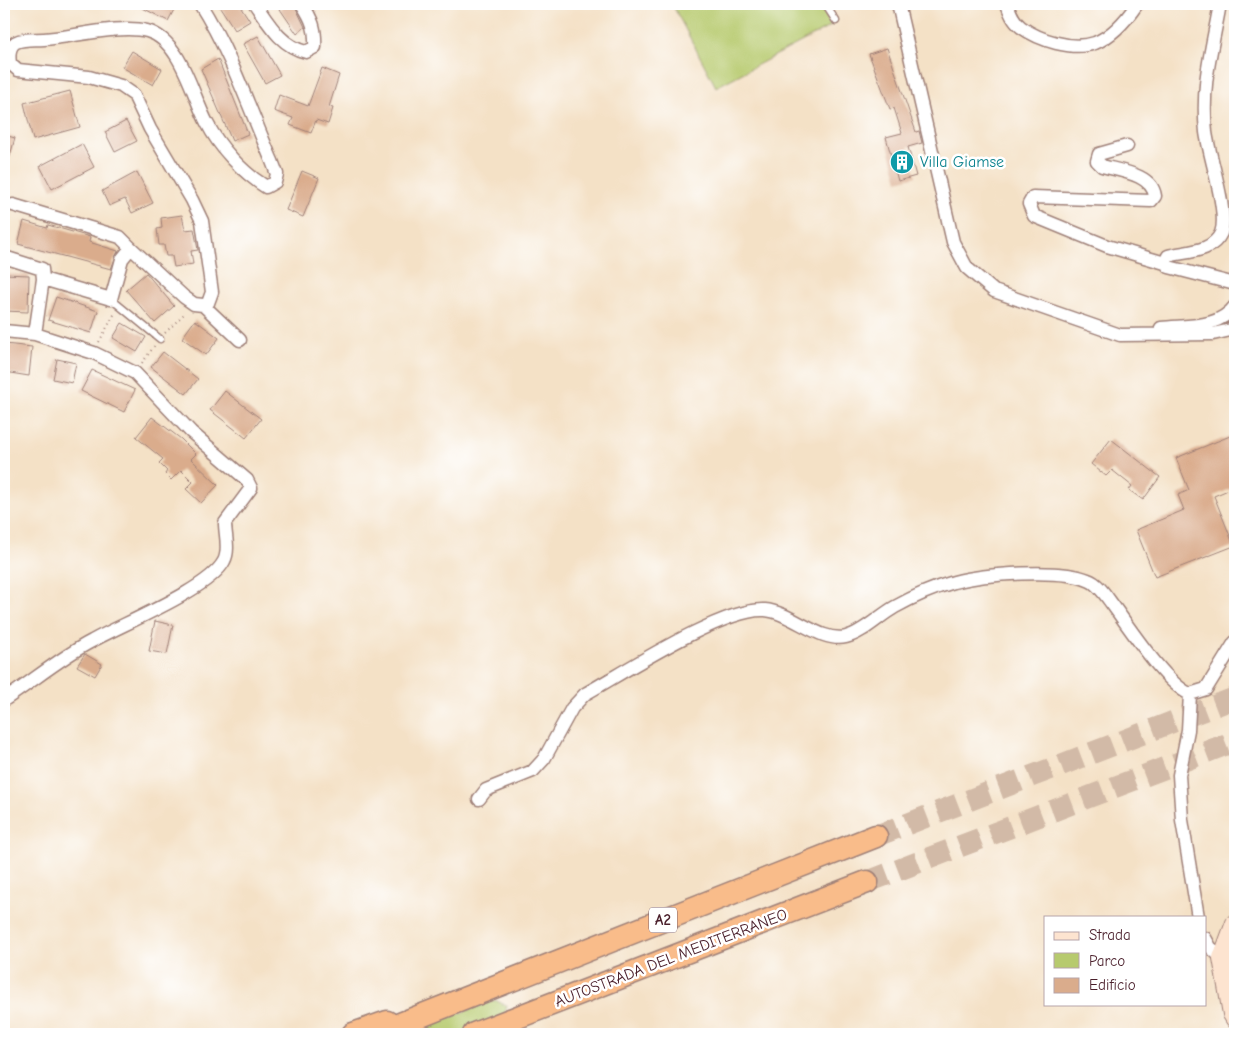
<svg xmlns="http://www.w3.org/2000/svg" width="1239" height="1038" viewBox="0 0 1239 1038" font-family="'Comic Neue',sans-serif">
<rect width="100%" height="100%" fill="#fff"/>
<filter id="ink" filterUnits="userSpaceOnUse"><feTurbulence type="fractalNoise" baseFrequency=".02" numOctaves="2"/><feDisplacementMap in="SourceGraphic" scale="10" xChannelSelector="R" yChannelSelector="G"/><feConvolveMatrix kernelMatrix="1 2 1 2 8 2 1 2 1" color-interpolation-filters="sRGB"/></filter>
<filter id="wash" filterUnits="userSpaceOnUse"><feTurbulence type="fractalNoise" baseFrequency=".0096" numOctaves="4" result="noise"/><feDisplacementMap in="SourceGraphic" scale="20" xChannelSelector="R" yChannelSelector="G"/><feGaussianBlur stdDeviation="1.12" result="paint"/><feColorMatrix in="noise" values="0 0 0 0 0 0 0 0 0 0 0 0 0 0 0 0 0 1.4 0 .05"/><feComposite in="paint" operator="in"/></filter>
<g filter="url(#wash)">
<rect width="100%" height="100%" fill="#f4e1c6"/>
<path fill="#b7ca6e" stroke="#80744c" d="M672,4H820L831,26L716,87Z
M495,1000L507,1006L504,1017L462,1034H405Z"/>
<g id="blocks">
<path fill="#daac8c" d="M135,4H177L168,21Z
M218,4H239L250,21L235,30Z
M287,4H294L305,27L297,34L280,9Z
M258,36L280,75L265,83L243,44Z
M887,48L916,132L919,131L922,143L908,147L916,176L898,181L886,137L902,133L894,108L890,109L869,54Z
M132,51L162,69L153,85L122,67Z
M218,59L248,134L232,141L201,69Z
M322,68L339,75L329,107L333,108L328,124L316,120L311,133L290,125L293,118L274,111L279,95L308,106Z
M70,91L80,127L33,140L24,103Z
M126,121L137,141L115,152L105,132Z
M4,135L15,138L6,170L4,169Z
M82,144L94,167L52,189L40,166Z
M302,171L319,178L303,217L286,210Z
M137,172L153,203L132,213L125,199L109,206L102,191Z
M182,215L185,230L194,229L198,250L191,251L193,264L174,267L172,256H166L164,245H159L157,229L162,228L161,218Z
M24,221L47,228L48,225L90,237L89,242L118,251L111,269L18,244Z
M146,273L174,306L155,323L126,290Z
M4,274L29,275L28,312L4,311Z
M56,297L98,311L91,333L48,320Z
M195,320L219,338L206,355L182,338Z
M122,323L146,337L137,352L113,338Z
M5,344L32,347L29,376L4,372Z
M163,352L198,379L186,394L151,367Z
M57,359L76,363L72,383L53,379Z
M92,370L135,390L124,412L81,391Z
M225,391L261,419L246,438L210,410Z
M152,417L181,439L196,454L191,459L218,485L201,503L186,489L193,482L181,470L171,480L165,474L167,471L159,463L163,459L136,437Z
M1235,434V487L1214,496L1234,546L1155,577L1136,530L1184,510L1178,495L1189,490L1176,458Z
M1111,439L1160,477L1143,500L1129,490L1132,486L1112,470L1106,476L1091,464Z
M155,621L173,625L167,654L149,651Z
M85,654L102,664L95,676L77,666Z"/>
</g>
</g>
<g filter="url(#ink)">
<use href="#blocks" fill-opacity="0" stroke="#9f8078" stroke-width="1"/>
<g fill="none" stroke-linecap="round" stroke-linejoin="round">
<path stroke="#d2baa7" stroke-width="22" stroke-dasharray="22 11" stroke-linecap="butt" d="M876,836L1235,698
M867,882L1235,741"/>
<g stroke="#9f8078" stroke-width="9">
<path id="lane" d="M825,4L836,21
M111,299L160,339"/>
</g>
<g stroke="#9f8078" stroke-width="15">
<path id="street" d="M200,4C231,53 249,108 272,161L277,174L275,182L266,187C243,173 219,147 207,123C192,95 181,40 147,31C121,24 73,37 44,39C24,40 6,36 10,63L18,70L89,77L121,86L134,95L150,129L192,200L202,221L212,292L208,303L203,305
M255,4C269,24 281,46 306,52L315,47C316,29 312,19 302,4
M898,4L953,242L967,268L994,291L1120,335L1213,334L1235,329
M1007,4C1010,12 1013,21 1021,27C1039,40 1072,51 1095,43C1112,36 1127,19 1137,4
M1220,4C1212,50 1201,84 1206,132C1209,156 1229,213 1221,233C1212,253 1186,251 1168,256L1165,263L1169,267L1235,284
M1127,146L1099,154L1097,161L1102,166C1120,171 1152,174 1155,196L1151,201L1033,197L1029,204L1034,216L1107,246L1165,263
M13,205L120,237L131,248
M4,257L42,269L43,279
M203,305L240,340
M1161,328C1188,325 1218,329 1235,306
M4,331L35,334L94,353L135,373L191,432L247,480L251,488L225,523C225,535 230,550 224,561C210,589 122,624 92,641C61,657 33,681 4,700
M35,334L43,279L111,299L122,259L131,248L184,297L194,304L203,305
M1190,694L1188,730L1179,775L1182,820L1198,917
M479,799L486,790L533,771L544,759L572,708L585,694C624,672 724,607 765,610C791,612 820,643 846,637C863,633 879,616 895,607C913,597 933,588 954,582C984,574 1060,568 1088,580C1098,583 1106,596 1112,604C1129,627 1166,684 1190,694L1206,689L1235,642
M1205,938L1210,947L1222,958"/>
</g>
<g stroke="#9f8078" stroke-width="20">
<path id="secondary" d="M1235,923L1222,958L1232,1014L1235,1019"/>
</g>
<g stroke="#9f8078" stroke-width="25">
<path id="highway" d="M353,1034L387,1022
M375,1034L876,836
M474,1034L867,882"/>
</g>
<path stroke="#9f8078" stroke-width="2" stroke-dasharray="1 4" stroke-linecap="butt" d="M165,333L186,312
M99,342L115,313
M142,363L155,345"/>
<use href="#lane" stroke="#fff" stroke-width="6"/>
<use href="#street" stroke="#fff" stroke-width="12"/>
<use href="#secondary" stroke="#fde4d0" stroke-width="18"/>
<use href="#highway" stroke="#f9bc8a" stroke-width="22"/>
</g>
</g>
<defs>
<g id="building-disc" transform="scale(1.25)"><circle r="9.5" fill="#0f9aa8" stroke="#fff"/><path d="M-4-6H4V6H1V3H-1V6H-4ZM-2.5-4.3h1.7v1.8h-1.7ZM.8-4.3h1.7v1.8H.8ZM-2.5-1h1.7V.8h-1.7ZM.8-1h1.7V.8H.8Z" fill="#fff"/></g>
</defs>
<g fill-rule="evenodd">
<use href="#building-disc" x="902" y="162"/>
</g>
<g text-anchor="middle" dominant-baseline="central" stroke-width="5" stroke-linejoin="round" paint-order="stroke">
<rect fill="#fff" stroke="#80626b" stroke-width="1" x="649" y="907.5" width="28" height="25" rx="4"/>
<g font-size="15" font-weight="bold" fill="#4a1f2b">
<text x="663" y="920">A2</text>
</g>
<g font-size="16" fill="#0d838f" stroke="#fff" text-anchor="start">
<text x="920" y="162">Villa Giamse</text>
</g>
<g font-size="16" fill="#4a1f2b" stroke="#fff">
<text transform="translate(671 958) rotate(-21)">AUTOSTRADA DEL MEDITERRANEO</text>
</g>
</g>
<rect width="1239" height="1038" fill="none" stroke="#fff" stroke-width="20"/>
<rect x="1044" y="916" width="162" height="90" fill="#ffffff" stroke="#b7a5aa"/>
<rect x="1054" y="932" width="25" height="8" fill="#fde4d0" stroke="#b7a5aa"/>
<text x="1089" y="940" font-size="15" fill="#4a1f2b">Strada</text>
<rect x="1054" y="953" width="25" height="15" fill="#b7ca6e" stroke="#b7a5aa"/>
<text x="1089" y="966" font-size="15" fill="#4a1f2b">Parco</text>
<rect x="1054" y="978" width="25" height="15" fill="#daac8c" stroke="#b7a5aa"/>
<text x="1089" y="990" font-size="15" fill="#4a1f2b">Edificio</text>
</svg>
